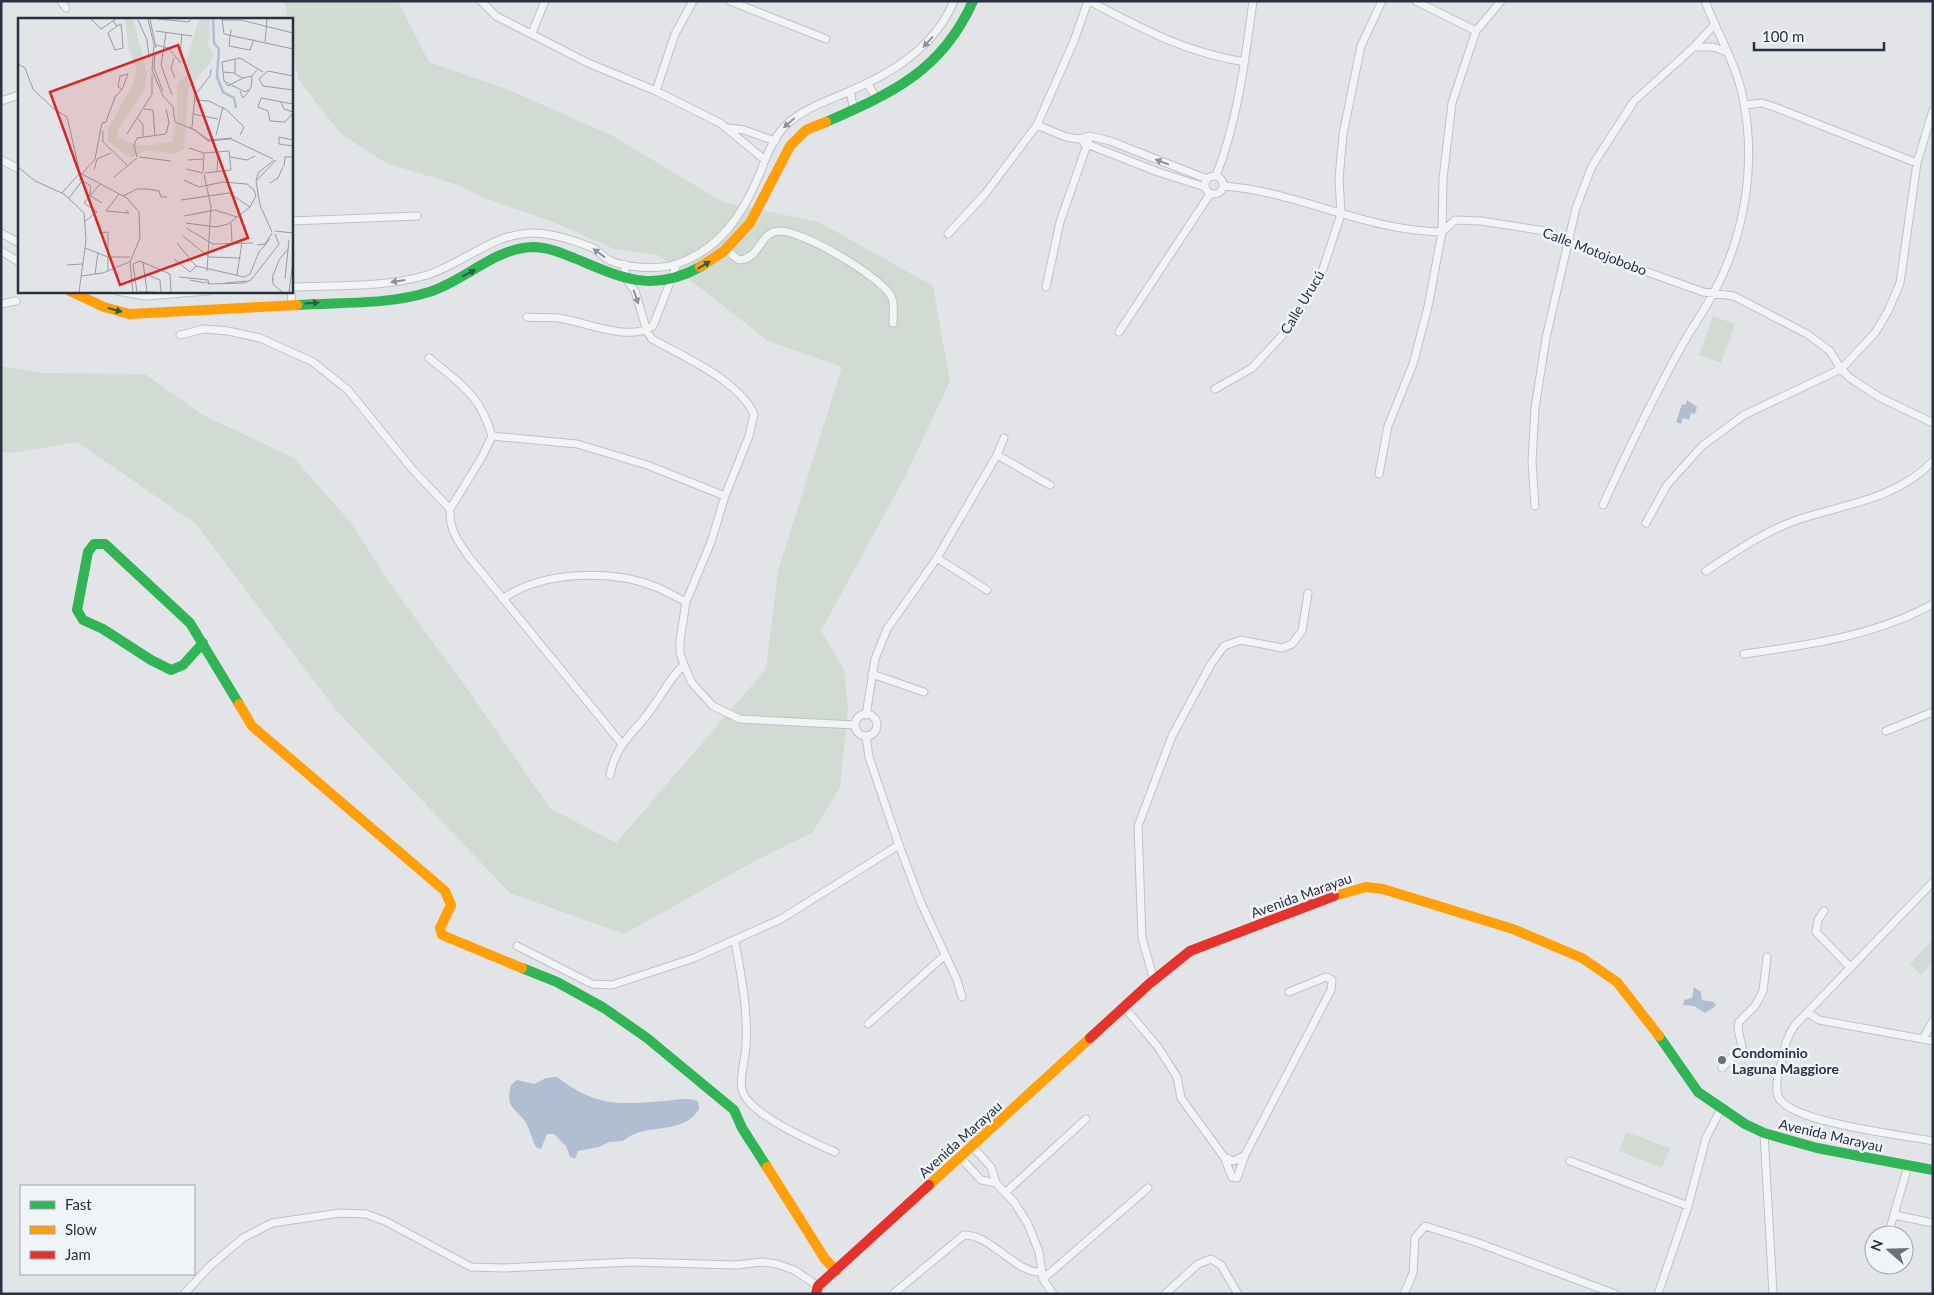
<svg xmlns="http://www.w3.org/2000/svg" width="1934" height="1295" viewBox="0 0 1934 1295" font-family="Lato,sans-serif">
<rect width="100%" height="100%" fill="#e3e4e8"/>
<path fill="#d2dbd3" d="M285,1H398L429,62L509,90L613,136L723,202L819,222L933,286L950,381L906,475L821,631L844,669L848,708L840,787L812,833L753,862L624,934L510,893L337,711L196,524L77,442L13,453L1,452V366L42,373L145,374L203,415L294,458L351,523L391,585L459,677L550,808L616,843L766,669L778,571L842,367L768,341L658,255L614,249L553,222L479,196L461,186L386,163L341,134L298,79L291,37V19H288Z
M1713,316L1735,324L1721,363L1699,355Z
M1931,941L1933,962L1921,975L1910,964Z
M1626,1132L1670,1148L1662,1168L1619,1151Z"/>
<path fill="#b1bed2" d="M1687,400L1697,407L1695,414L1691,413L1689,420L1683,418L1681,424L1676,422L1682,404L1685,405Z
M1694,987L1701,992L1702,1000L1714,1002L1716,1006L1705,1013L1694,1006L1683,1005L1684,1000L1692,998Z
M557,1077C595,1106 617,1105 663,1101C676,1100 685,1097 698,1101L699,1109C682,1137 646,1121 623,1141L609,1142L599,1147L578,1151L575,1159L570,1157L566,1146L554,1134H547L541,1149L536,1147C532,1139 529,1127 524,1120C512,1106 506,1106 511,1085L517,1080L534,1084L546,1078Z"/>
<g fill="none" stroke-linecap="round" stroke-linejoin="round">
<g stroke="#c1c2c6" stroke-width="9">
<path id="street" d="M61,1L66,8
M481,1L496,16L588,63L656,91L720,123L765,160
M730,1L826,39
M1089,1C1143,29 1184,52 1245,62
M1416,1L1476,31
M532,33L545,1
M1694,47H1713L1727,52
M867,83L876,98
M656,91L675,34L693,1
M850,91L854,110
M1,101L19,95
M1745,105L1762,103L1777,108L1917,163
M1037,125L1066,137L1078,139L1090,136L1110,141L1207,179
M728,128L744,130L775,141
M1084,143L1158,172L1205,187
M1,160L19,169
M1205 185a9 9 0 1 1 18 0a9 9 0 1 1-18 0Z
M1216,176C1238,120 1245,60 1253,1
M1224,186C1299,192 1366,231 1442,232L1455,220L1481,221L1545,231L1592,252L1703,292L1734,296L1807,334L1830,351L1841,369L1850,378L1879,397L1933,423
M291,221L417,216
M1,233L19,243
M948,234L985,194L1037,125L1074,41L1088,1
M726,250L739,260C762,258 758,232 780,231C803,231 880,276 891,296C895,303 893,315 893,323
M1,251L19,262
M624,264L626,279L635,291L647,331L652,339C684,357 738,380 754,414L749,436L725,496L711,542L686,602L680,640V653L684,665L692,683L713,706L740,719L855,725
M291,287C336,285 384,288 427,275C465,263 492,233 535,233C553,234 576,241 593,248C599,251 603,257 609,260C624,268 660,270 676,264C720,250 743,214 760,173C766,157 774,136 787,124C802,110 824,102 843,94C889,75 934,49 954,1
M1046,287L1060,222L1090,136
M117,291L146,296L208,291
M291,291L292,304
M1,304L16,301
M527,317C537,318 548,317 558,318C584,321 629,343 653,326L677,264
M1119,332L1210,194
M180,335L204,329L228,331L260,338L313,362L348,390L413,470L450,509C449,530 458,541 469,557L622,744
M429,358C461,384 480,395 492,436
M1215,389L1252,368L1289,328L1321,275L1341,214L1339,179L1343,134L1361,46L1382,1
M997,455L1050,485
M1379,474L1388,426L1413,364L1428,307L1442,232L1443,179L1452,103L1476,31L1501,1
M1603,505C1627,452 1652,400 1680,349C1690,330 1703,313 1713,294C1744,238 1756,167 1744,103C1738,67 1718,35 1705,1
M1535,506L1532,462L1535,408L1546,338L1576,208L1592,166L1634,101L1694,47L1714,25
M450,509L482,457L492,436L577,444L647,465L725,496
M1646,523L1667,485L1702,446L1744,415L1841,369L1875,333L1888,311L1900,283L1917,163L1933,110
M937,558L987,590
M1706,571C1735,552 1763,532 1797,520C1844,504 1896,500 1933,461
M504,598C543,571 612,569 656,587C666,591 676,597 686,602
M1744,654C1809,645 1874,636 1933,604
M872,674L924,692
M855 725a11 11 0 1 1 22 0a11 11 0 1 1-22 0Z
M866,715L875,659L887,629L937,558L997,455L1004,438
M1886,731L1933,712
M866,736L869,757L899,845L921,903L957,980L962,997
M610,775C617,740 636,733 654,705C664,692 671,676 684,665
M1933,882L1795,1025C1786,1037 1784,1050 1781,1064C1778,1074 1774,1089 1779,1098C1793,1123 1903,1135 1933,1141
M1824,911L1818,920L1816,932L1851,968
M735,941C741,975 748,1009 746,1044C746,1058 739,1076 742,1089C746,1113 814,1143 835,1152
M517,946L592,984L612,985L694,958L781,919L899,845
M1154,980L1142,938L1138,826L1172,736L1211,664L1224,646L1241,640L1282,648L1292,644L1302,631L1308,593
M1124,1007L1158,1047L1177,1077L1181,1098L1224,1157L1232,1177L1237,1178L1245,1155L1331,990L1332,980L1326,977L1289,992
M1808,1013L1819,1020L1933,1041
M868,1024L945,955
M1923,1039L1933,1021
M1722,1068L1742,1047L1738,1029L1739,1022L1755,1006L1763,991L1767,957
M1764,1133L1773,1294
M972,1146L991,1167L996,1183L1014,1202L1028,1224L1039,1252L1043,1279L1053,1294
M960,1157L981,1180L996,1183
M1224,1157L1234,1161L1245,1155
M1570,1161L1688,1206
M1006,1192L1086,1119
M1894,1215L1933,1223
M1888,1235L1908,1166
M1043,1279L1148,1188
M184,1294L210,1266L243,1238L272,1223L340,1213L366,1214L385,1221L471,1267L505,1268L632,1262L736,1265L762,1262L777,1264L794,1270L818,1286
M893,1294L964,1235C992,1235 1015,1273 1041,1272
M1165,1294L1198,1264L1211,1259L1221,1265L1238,1294
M1404,1294L1413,1273L1415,1238L1425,1226L1476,1242L1615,1294
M1658,1294L1688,1206L1706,1138L1721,1109"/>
</g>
<use href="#street" stroke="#f2f3f5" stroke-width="7"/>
<path stroke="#30b455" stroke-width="10" d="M826,122C892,93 942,71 973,1
M297,305C340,302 388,305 429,292C465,281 494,248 533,247C547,247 561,253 574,258C620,277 651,294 700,267
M203,643L183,665L171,670L151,660L103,629L83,620L77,610L88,552L94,544H105L190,623L239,704
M522,968L557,982L604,1008L647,1038L734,1110L742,1128L767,1167
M1659,1036L1698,1092L1745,1124L1764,1133L1817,1148L1933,1170"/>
<path stroke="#ff9f0a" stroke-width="10" d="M700,267L724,251L750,223L790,146L806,130L826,122
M70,291L104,307L129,314L297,305
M239,704L252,726L445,891L451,905L440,928L442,935L522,968
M1334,896L1366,887L1383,889L1513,929L1582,958L1617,982L1659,1036
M767,1167L825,1259L836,1271
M929,1185L1090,1038"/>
<path stroke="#e5322d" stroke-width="10" d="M1090,1038L1149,984L1190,951L1334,896
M816,1294L818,1286L929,1185"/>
</g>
<defs><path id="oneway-solid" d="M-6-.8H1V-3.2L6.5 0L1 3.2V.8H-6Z" transform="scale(1.25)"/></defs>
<g fill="#8e929b">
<use href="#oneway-solid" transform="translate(928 42) rotate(132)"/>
<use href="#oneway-solid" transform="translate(789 123) rotate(139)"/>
<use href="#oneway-solid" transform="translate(1162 162) rotate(-159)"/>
<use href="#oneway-solid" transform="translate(599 253) rotate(-144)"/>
<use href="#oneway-solid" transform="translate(398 281) rotate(172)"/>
<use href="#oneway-solid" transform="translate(636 297) rotate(71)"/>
</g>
<g fill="#2b5e48">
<use href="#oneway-solid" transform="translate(704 265) rotate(-31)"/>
<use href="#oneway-solid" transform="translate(469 273) rotate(-28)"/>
<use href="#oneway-solid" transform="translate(312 303) rotate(-4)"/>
<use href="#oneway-solid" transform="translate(115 310) rotate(15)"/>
</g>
<circle fill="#6a6f7b" stroke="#f0f3f7" stroke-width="2" cx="1722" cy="1060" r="5"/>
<g text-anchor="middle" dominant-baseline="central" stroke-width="5" stroke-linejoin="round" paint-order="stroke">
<g font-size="14" fill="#293041" stroke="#f0f3f7">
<text transform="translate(1595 251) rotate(21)">Calle Motojobobo</text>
<text transform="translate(1302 302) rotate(-59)">Calle Urucú</text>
<text transform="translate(1301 895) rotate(-20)">Avenida Marayau</text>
<text transform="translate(1831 1135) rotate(13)">Avenida Marayau</text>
<text transform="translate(960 1139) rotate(-42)">Avenida Marayau</text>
</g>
<g font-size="14" font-weight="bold" fill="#293041" stroke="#f0f3f7" text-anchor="start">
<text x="1732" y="1052">Condominio<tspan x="1732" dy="16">Laguna Maggiore</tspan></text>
</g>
</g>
<g transform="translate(18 18)">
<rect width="275" height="275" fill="#e3e4e8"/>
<path d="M107,1H115L129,55L126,73L100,111L99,119L122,128L154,124L159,102V66L172,54L168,44L181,1H192L190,27L195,34L194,42L170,72L166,131L157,136L128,132L113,140L90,123V111L115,66L119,51L111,32Z" fill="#d2dbd3"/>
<path fill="none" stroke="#b1bed2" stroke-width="2.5" d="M195,1L196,25L201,31L199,59L205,74L216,80L218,90"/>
<path fill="none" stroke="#999ca5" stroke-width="1" d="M73,1L83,11L98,1M130,1L136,27L134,52L145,78L155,89L157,104L177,112L190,123L213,121L255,141M132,1L138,30M140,1L171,4L173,1M204,1L206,16L275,31M120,2L129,22L131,40M204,2H223L275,15M95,3L99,8L103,6L104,15L105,30L97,32L90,15L99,8M213,11L211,28L232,32L236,21M138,13L174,18M148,15L143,47L154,77M247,24L249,1M138,27L150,30L163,45M162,34L164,16M137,36L136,50L145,73M156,40L153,50L157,60M217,42V56L225,60L234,58M0,46L7,50L15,71L36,91L49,99L62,155M205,54L204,44L222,40L245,54M216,55L205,54L206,63L227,74L233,70L234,58L239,52M275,58L250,53L241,61L245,68L275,72M207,65L210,68L225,60M222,73L225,80L232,72M176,82L191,83L209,92L226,109L222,117M263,84L266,91L275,94M275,86L243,80L240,89L250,93L252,103L267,104L275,95M126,91L135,92L137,118M175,96L200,101M119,99L125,107V118M172,109L191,122L214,120M174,109L177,77L192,58L193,51M85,113V124L109,147M109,116L134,76V57M198,117L205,89M275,122L261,119V126L275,128M171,130L186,135L211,133L213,152L187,155M119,139L116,127L119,120L148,116L151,104L148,91M121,139L153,143M212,139L229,142L237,138M170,142L185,141M266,148L267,139H275M0,149L17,163L46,176L66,195L68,222L61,274M168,151L185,155M76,152L79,141L93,135M199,153L200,136M185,154L186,135M64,156L77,141L84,105L88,104L97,79L104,71L105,69L110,56L102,58L100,69L104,71M186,156L193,189L189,253M96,159L119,140M61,161L73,168L72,177M166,162L181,169L205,164L229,166L236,172L238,178L232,189L210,206L198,209L168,205M239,162L258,142M252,165L260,160L265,149M44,175L62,155L109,180L121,194L122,220L112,244L115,274M71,177L84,185M105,178L119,171H130L141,173L143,179H149M51,180L64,163M163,182L211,175L232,189M88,193L111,195L108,192M88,193L101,176M166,198L197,192L219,199M67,203L79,194L66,185L82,166M213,205L214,224M168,210L195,226L235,225M257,213L275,215M254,214L242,187L238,163L240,155L256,142M81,215L90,214V253M165,218L191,239L223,240M159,225L178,248L226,259L232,256L241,234L252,221M239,227L247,226L254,215M67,230L90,239H112M156,241L172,254L178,248M125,244L129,274M49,247L64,246M77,256L80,235M127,256L142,262L143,274M219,257L224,224M63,258L85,255L111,244M161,259L190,262L191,266L187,263M254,260L261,242L270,231M267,261L271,222M172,262L187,265M254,263L255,260V266L264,274M207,265L229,263M191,266L226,265L233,262L261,226L257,216M119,274L115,246L122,243L152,256L153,274M121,274H138M271,274L275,243"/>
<path fill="#d62828" fill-opacity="0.15" stroke="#d62828" stroke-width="2.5" d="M160,27L230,220L102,267L32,74Z"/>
<rect width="275" height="275" fill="none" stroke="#293041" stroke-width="2.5"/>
</g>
<rect width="1934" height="1295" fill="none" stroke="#293041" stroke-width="5"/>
<rect x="20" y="1185" width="175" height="90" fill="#f0f3f7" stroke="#a0a5ae"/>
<rect x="30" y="1201" width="25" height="8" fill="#30b455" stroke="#a0a5ae"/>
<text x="65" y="1210" font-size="15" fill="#293041">Fast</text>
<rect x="30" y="1226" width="25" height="8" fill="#ff9f0a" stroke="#a0a5ae"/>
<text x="65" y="1235" font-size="15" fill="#293041">Slow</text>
<rect x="30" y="1251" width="25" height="8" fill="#e5322d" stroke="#a0a5ae"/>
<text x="65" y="1260" font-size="15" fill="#293041">Jam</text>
<g transform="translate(1889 1250) rotate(290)"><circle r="24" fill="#f0f3f7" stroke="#a0a5ae"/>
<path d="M0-4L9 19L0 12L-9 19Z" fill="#6a6f7b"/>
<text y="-8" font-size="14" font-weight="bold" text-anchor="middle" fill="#293041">N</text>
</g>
<path d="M1754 42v8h130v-8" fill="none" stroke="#293041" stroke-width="2.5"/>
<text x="1762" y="42" font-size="15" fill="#293041" stroke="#f0f3f7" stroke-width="4" paint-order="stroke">100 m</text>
</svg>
